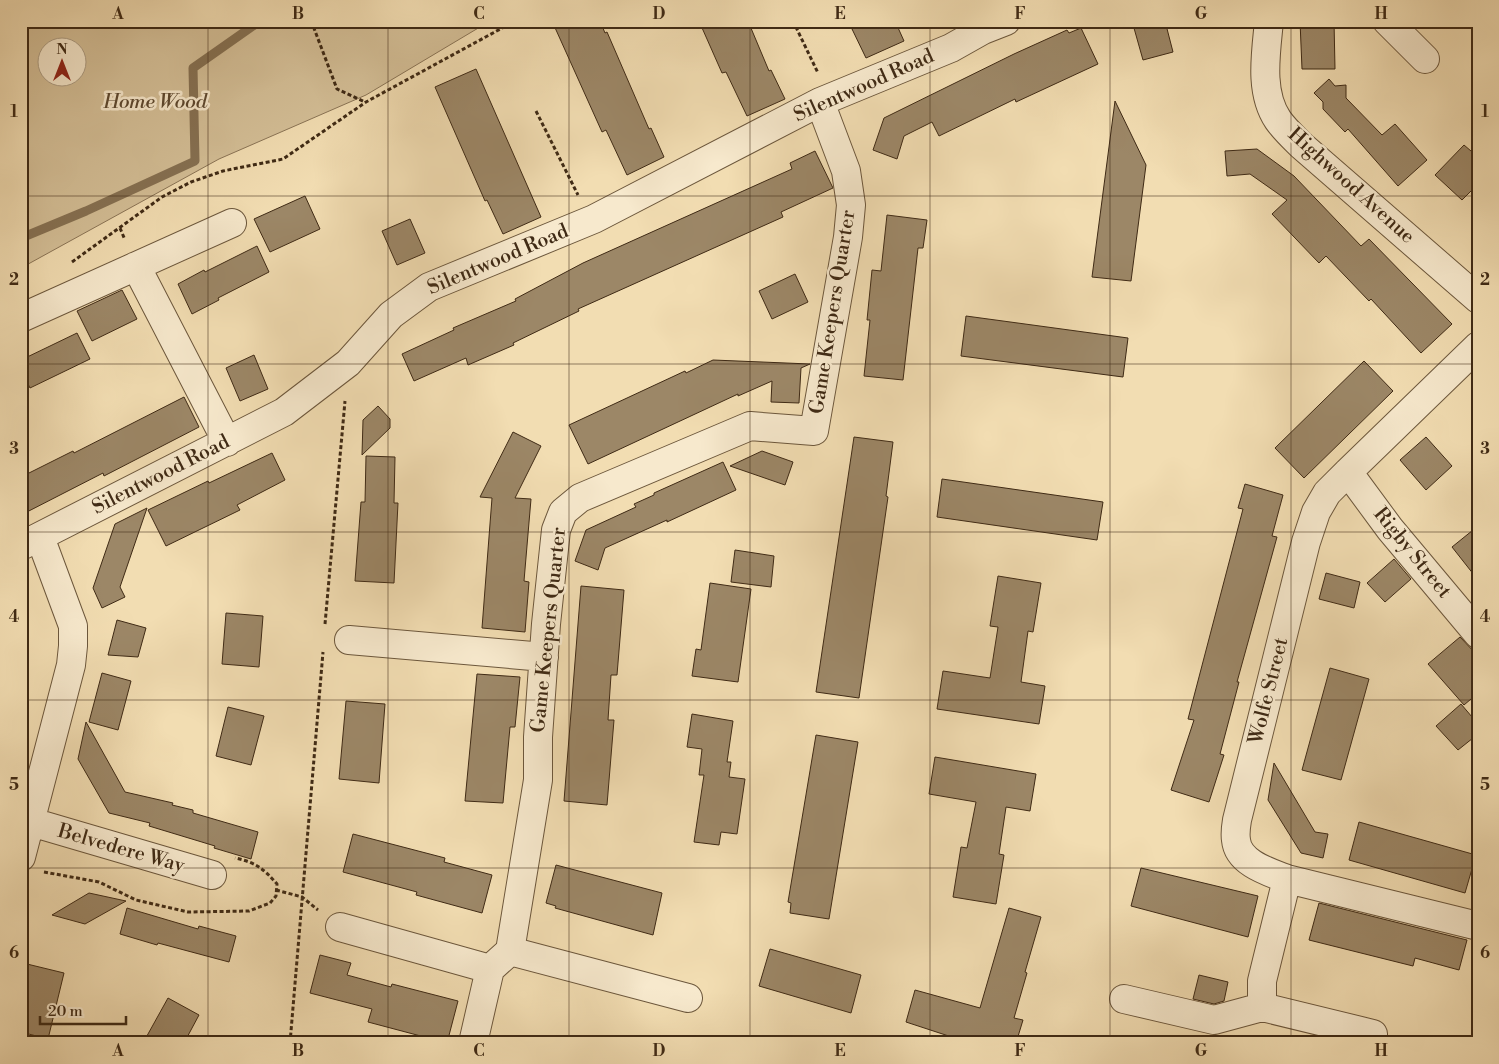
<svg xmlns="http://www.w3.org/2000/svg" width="1499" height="1064" viewBox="0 0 1499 1064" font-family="'Libre Bodoni',serif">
<rect width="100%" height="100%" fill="#f2ddb2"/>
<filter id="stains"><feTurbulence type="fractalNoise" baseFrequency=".004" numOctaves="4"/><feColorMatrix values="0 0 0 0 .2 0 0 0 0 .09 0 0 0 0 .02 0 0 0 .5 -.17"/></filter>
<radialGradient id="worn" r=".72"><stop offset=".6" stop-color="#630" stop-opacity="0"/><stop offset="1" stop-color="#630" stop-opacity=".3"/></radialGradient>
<path fill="#d4bf97" stroke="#8a7456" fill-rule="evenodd" d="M21,21H490L366,95L219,159L21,268ZM48,48H78V78H48Z"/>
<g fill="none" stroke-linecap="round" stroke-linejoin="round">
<path stroke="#867153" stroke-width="9" d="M21,238L86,211L195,161L193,68L260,21"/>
</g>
<path fill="#9c8767" stroke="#3f2a15" d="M552,21H600L605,33L607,32L649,129L651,128L664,157L627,175L606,130L602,132Z
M699,21H748L769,71L771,70L785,99L747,116L726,72L722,73Z
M869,21H895L904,41L866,58L852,29Z
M1132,21H1165L1173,52L1143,60Z
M1300,21H1334L1335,69H1302Z
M1081,28L1098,64L1016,102L1015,99L939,136L932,122L904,136L897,159L873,150L884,118L1014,54L1067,30L1069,33Z
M476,69L541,217L503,234L487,200L485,201L435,87Z
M1329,79L1335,86L1346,85V98L1382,135L1395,124L1427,160L1398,186L1348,129L1345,132L1323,109V102L1314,93Z
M1115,101L1146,165L1131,281L1092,277Z
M1464,145L1478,157V184L1462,200L1435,175Z
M1257,149L1294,176L1361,246L1369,239L1452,324L1421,353L1371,299L1369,301L1326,256L1319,263L1272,214L1287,200L1250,174L1227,176L1225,151Z
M815,151L833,188L781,212L783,217L578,309L579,311L513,343L514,345L468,365L466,358L414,381L402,354L454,330L453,328L516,301L515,299L583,263L792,169L790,163Z
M305,196L320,229L270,252L254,219Z
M887,215L927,220L923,248H918L903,380L864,376L870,320H867L872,270L881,271Z
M410,219L425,253L397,265L382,231Z
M257,246L269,272L218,298L219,300L192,314L178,284L204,270L205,272Z
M795,274L808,302L772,319L759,291Z
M122,290L137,319L92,341L77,311Z
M966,316L1128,338L1123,377L961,356Z
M77,333L90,359L30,388L21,370V360Z
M254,355L268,389L240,401L226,368Z
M713,360L810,364L801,368L799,403L771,402L772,381L738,396V394L588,464L569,425L685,371L686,373Z
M1364,361L1393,391L1304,478L1275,448Z
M184,397L199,427L104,476L103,473L21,515V477L73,451L74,453Z
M378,406L390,419V428L362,455L363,420Z
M513,432L541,446L515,498L531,499L524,581L529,582L525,632L482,628L492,498L480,497Z
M854,437L893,442L886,496L888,497L859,698L816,692Z
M1426,437L1452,466L1426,490L1400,460Z
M762,451L793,462L785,485L730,466Z
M272,453L285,480L237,505L240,510L166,546L148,510L208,481L209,483Z
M366,456L395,457L394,503H398L394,583L355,581L361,502H365Z
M723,462L736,490L667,522V520L605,548L598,570L575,561L586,530L636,507L634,504L654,495V493Z
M942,479L1103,502L1097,540L937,517Z
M1245,484L1283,495L1272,536L1277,537L1237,682H1239L1220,754L1224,755L1209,802L1171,790L1194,720L1188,719L1243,509L1238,508Z
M147,508L120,587L125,597L102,608L93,588L115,524Z
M1478,526V580L1452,547Z
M735,550L774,556L771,587L731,582Z
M1394,559L1411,579L1385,602L1367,583Z
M1326,573L1360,582L1354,608L1319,599Z
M998,576L1041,583L1033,632L1028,631L1021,682L1045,686L1039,724L937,709L943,671L990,678L998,627L990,626Z
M710,583L751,589L738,682L692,676L696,649L701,650Z
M581,586L624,590L617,675H611L608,720H614L607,805L564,801Z
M226,613L263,616L259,667L222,664Z
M117,620L146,628L138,657L108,655Z
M1460,637L1478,656V693L1464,705L1428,664Z
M1330,668L1369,679L1341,780L1302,770Z
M102,673L131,681L118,730L89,722Z
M477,674L520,677L515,727H510L503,803L465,801Z
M346,701L385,704L379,783L339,779Z
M1461,704L1478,724V734L1458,750L1436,726Z
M228,707L264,716L251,765L216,756Z
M692,714L733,721L727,762H731L729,777L745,779L737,834L721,832L719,845L694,842L704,775H699L702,749L687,747Z
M86,722L125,792L173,803L172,805L193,810V813L258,832L251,859L214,848L215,846L149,826L150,823L109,813L78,759Z
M816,735L858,742L829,919L790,913L791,903L788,902Z
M935,757L1036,774L1030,811L1006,807L999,854L1004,855L996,904L953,897L961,847L967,848L976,802L929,794Z
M1274,763L1315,832L1328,834L1323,858L1301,853L1268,800Z
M1359,822L1476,855L1465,893L1349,860Z
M353,834L445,858L444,862L492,875L482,913L416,895L417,892L343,872Z
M556,865L662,893L653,935L555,908L556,906L546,903Z
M1141,868L1258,896L1248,937L1131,906Z
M89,893L126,901L85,924L52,915Z
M1319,903L1467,940L1459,970L1415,958L1413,966L1309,940Z
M127,908L198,929L199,926L236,936L229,962L158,943L157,945L120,934Z
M1009,908L1041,917L1025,972L1027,973L1014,1018L1023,1020L1016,1043H970L906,1022L915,990L980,1008Z
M770,949L861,975L851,1013L759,986Z
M320,955L351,963L347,975L391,987L392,984L458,1001L447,1043L368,1022L372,1009L310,993Z
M27,964L64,973L48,1039L21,1032V986Z
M1199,975L1228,982L1224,1001L1214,1004L1193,999Z
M168,998L199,1015L184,1043H143Z"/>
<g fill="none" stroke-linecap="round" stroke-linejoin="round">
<g stroke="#6c573c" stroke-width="30">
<path id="minor" d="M1269,21C1266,53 1259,92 1278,120C1285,130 1294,138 1302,146L1478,299
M1387,21L1425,59
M136,266L227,442
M21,318L232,223
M1478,346L1348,472L1327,493L1316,512L1306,542L1237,820C1236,826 1235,834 1236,840C1238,863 1269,872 1287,879L1478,926
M1348,472L1390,529L1478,634
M21,546L284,412L348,363L391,315L429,287L594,219L820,102L951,48L983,30L1006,21
M349,640L544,657
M21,819L212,875
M21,857L71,665L73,646V626L40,537
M340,927L490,969
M510,951L688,998
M1124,999L1214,1020L1262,1007L1373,1034
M1262,1007V981L1287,879
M473,1043L490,969L510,951L538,780V737L546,624L556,530L563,512L580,498L750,426L814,431L848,237L851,205L846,171L820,102"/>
</g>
<path stroke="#3f2a15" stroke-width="3" stroke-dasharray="4 2.5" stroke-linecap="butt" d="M313,21L312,23L337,89L365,102
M793,21L818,73
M536,111L578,195
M120,228L125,240
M72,262L162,197L191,182L223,171L283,159L366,102L515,21
M325,624L345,401
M44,872L99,882L136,900L188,912L249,911L270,903L276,896L277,884C264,869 255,862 235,858
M276,890L302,897L318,910
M290,1043L323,652"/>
<use href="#minor" stroke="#f7e9cd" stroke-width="28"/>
</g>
<path fill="none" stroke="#3f2a15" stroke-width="1" stroke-opacity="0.55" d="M208,21V1043M388,21V1043M569,21V1043M750,21V1043M930,21V1043M1110,21V1043M1291,21V1043M21,196H1478M21,364H1478M21,532H1478M21,700H1478M21,868H1478"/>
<g text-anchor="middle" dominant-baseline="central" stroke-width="5" stroke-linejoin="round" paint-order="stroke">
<g font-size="20" fill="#3f2a15" stroke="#f7e9cd">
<text transform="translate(864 86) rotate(-24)">Silentwood Road</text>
<text transform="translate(1351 186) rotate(42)">Highwood Avenue</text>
<text transform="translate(498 260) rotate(-23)">Silentwood Road</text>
<text transform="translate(833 312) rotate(-81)">Game Keepers Quarter</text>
<text transform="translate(161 475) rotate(-27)">Silentwood Road</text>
<text transform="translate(1412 553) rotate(51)">Rigby Street</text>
<text transform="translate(549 630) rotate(-84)">Game Keepers Quarter</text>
<text transform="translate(1269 691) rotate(-76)">Wolfe Street</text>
<text transform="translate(121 849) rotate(16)">Belvedere Way</text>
</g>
<g font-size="20" font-style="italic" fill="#5d482f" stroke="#f7e9cd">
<text x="155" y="102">Home Wood</text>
</g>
</g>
<rect width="1499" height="1064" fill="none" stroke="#f2ddb2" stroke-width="55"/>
<g transform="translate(62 62)"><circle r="24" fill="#f7e9cd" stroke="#ad9d83"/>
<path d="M0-4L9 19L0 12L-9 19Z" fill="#8f2418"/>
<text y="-8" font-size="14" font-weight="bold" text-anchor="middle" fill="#3f2a15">N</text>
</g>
<path d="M40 1016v8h86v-8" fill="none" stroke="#3f2a15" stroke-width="2.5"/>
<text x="48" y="1016" font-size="15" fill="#3f2a15" stroke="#f7e9cd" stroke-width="4" paint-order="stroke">20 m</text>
<rect x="28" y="28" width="1444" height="1008" fill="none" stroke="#3f2a15" stroke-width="2"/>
<g font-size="16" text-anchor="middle" font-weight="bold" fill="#3f2a15">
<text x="118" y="19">A</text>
<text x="298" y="19">B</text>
<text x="479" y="19">C</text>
<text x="659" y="19">D</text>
<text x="840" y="19">E</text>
<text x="1020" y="19">F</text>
<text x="1201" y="19">G</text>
<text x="1381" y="19">H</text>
<text x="14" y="117">1</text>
<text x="1485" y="117">1</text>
<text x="14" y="285">2</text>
<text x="1485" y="285">2</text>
<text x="14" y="454">3</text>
<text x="1485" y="454">3</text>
<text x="14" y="622">4</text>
<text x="1485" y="622">4</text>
<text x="14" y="790">5</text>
<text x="1485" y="790">5</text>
<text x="14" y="958">6</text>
<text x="1485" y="958">6</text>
<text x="118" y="1056">A</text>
<text x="298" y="1056">B</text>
<text x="479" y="1056">C</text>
<text x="659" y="1056">D</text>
<text x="840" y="1056">E</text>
<text x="1020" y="1056">F</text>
<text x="1201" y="1056">G</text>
<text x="1381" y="1056">H</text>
</g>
<rect width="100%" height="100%" filter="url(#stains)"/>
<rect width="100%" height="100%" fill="url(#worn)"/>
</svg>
